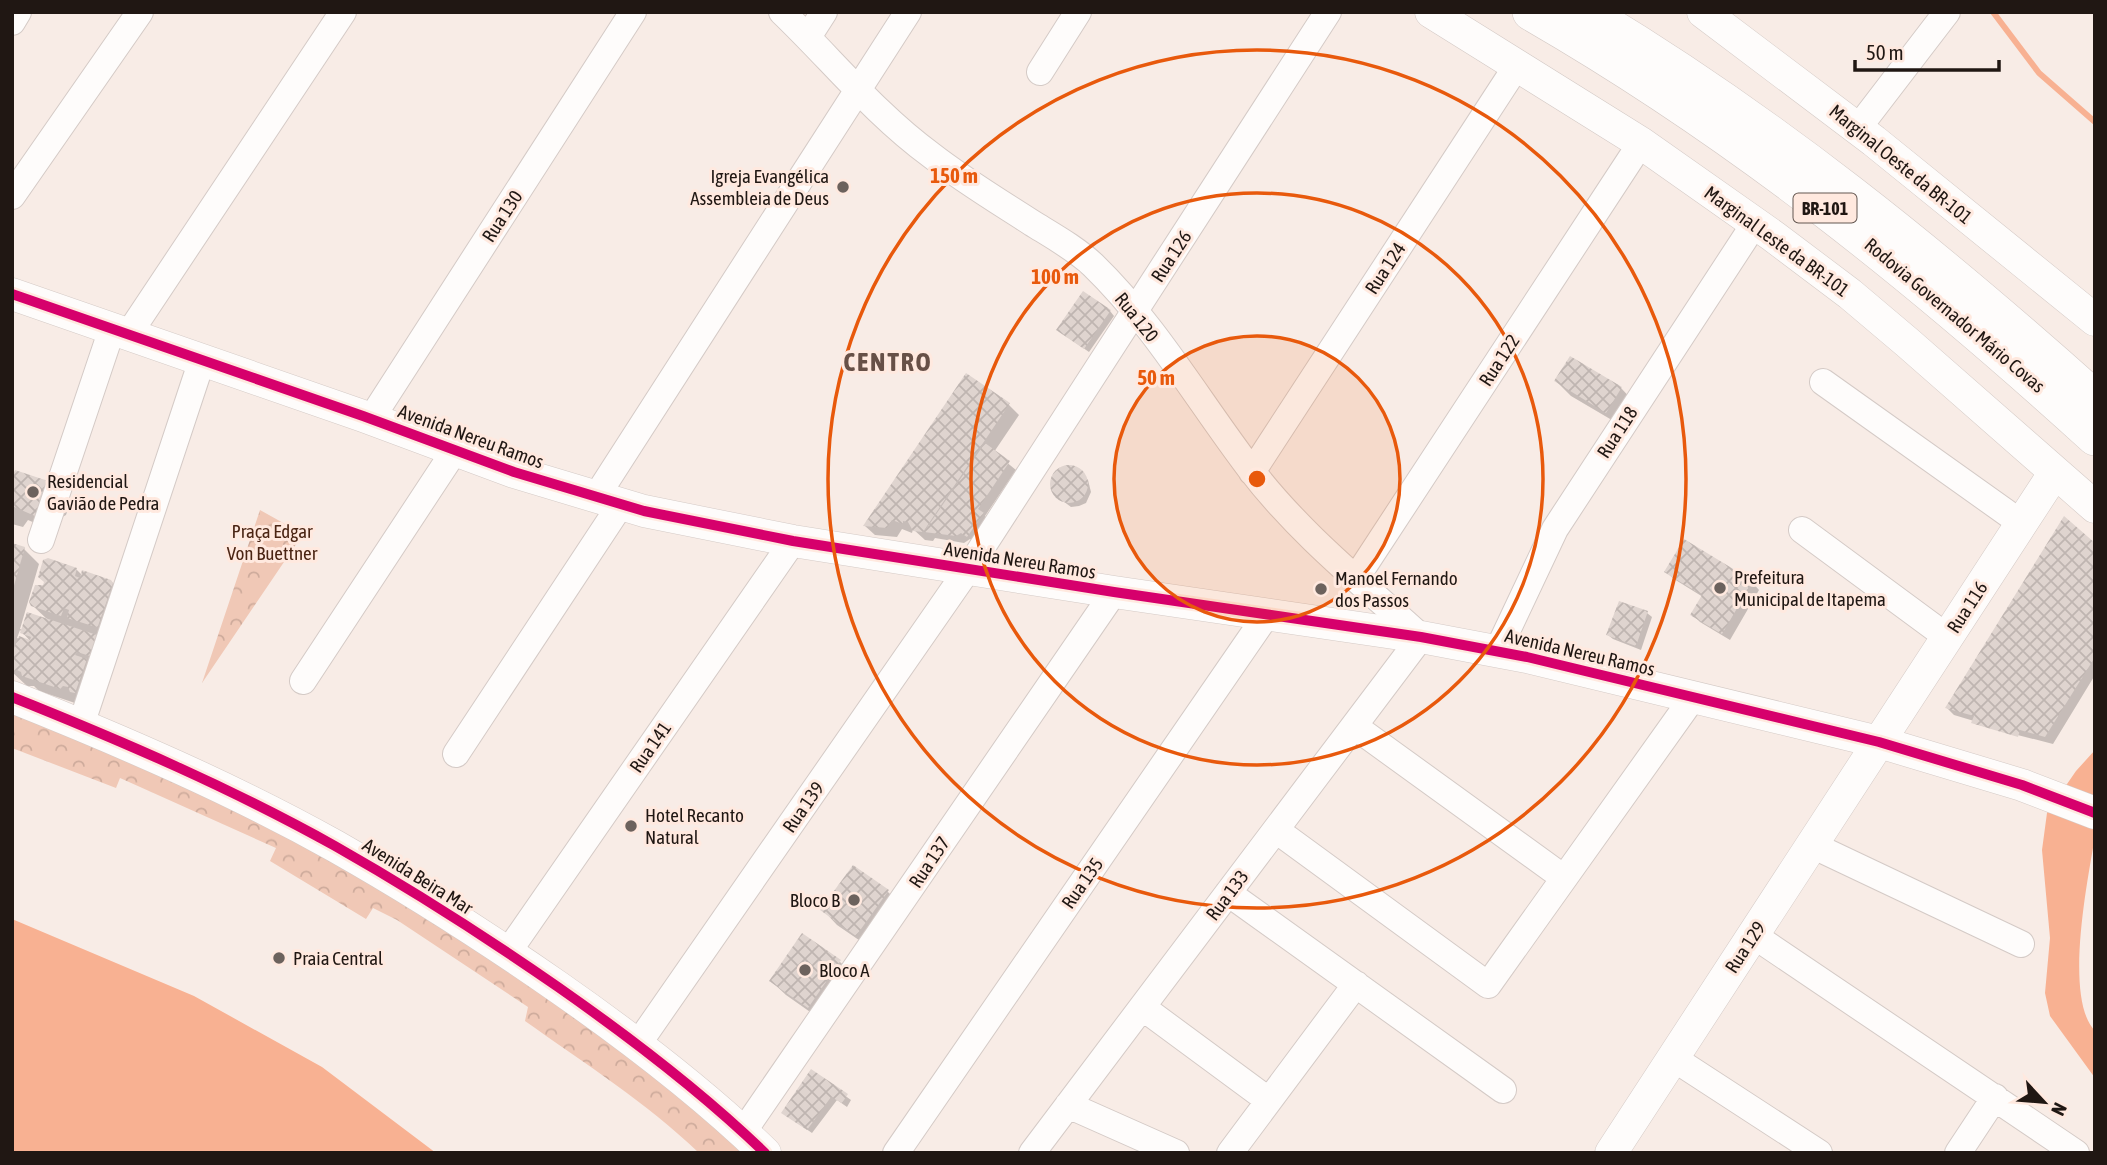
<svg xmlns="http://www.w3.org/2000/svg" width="2107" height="1165" viewBox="0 0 2107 1165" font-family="'Asap Condensed',sans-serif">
<defs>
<pattern id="park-crowns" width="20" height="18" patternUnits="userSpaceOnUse" patternTransform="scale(1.75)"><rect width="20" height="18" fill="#f0c8b6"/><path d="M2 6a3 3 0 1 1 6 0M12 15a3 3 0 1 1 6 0" fill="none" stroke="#ceab9c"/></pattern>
<pattern id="building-cross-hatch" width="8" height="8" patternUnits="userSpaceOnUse" patternTransform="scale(1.75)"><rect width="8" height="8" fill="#dfd4cf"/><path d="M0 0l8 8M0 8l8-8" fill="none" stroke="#bfb5b1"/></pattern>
</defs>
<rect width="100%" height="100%" fill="#f8ece6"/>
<path fill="url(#park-crowns)" d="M260,510L303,534L202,683Z
M12,709L326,852L621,1044L748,1153H699C646,1102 584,1063 525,1021L528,1007L397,920L373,908L366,919L270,861L276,848L120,778L116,788L12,748Z"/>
<path fill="#f8b192" d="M2095,750C2095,776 2099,818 2094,842C2087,884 2064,999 2095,1031V1078L2050,1016L2045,993L2050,938L2042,850L2047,813L2076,771Z
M12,919L194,996L322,1067L436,1153H12Z"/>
<path fill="#0003" fill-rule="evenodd" d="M1110,311L1114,316L1089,352L1063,334Z
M967,375L1009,405L1019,415L994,452L1016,470L985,516L990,522L975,543L970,539L964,543L935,538L933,541L925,540L913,529L912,533L902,529L897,537L875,535L865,526Z
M1556,381L1621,388L1635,403L1622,426L1571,396Z
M1065,468H1073L1088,480L1091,492L1086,503L1079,506L1071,507L1055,495L1052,483L1058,472Z
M12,480L56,485L71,500L66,515L57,520L53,531L28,520L23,527L12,524Z
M12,545L24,549L39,564L20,629L23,630L49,621L32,605L44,587L76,569L82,575L111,581L126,596L111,641L95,636L111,652L75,703L39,691L34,686H27L12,672ZM20,630L32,643L17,638Z
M2095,546V675L2053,744L1975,724L1974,721L1954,715L1947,708Z
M1666,572L1752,582L1759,590L1730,640L1700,622L1693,615L1703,597L1674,579Z
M1647,613L1652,617L1641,650L1613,639L1608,635Z
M887,891L902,906L872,949L837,925L823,910Z
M840,962L855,976L823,1021L786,995L771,981Z
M811,1071L851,1100L847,1107L837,1100L812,1133L783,1113Z"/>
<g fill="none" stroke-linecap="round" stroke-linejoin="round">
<path stroke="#f8b192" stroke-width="6" d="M1993,12L2039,73L2095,122"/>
</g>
<path fill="url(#building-cross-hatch)" d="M1083,291L1111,310L1084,349L1056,330Z
M1570,356L1622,387L1606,413L1554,381Z
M966,373L1010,403L923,532L913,531L908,522L903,521V524L892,520L887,528L863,526Z
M985,443L1010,461L978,509L984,513L967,537L961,533L956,536L924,532Z
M1050 484a19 19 0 1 1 38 0a19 19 0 1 1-38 0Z
M15,470L57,484L35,516L12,506V477Z
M2064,516L2095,543V657L2045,737L2020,730L2018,737L1971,723L1974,716L1945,708Z
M1684,539L1753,581L1722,634L1690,615L1702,595L1664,572Z
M12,543L25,547L13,589H12Z
M48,558L77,568L75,576L80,578L82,570L111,580L113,583L98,626L96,627L67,618L69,610L64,608L61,616L31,606L29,602L35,585H43L44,582L38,577L43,560Z
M1619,601L1648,611L1636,646L1606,635Z
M27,612L97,635L90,656L77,652L75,655L87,659L75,693L70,692L68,687L63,686L60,689L22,676L21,672L17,670L12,673V653L19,636L30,640L31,637L20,633Z
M853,865L889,890L856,936L820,910Z
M802,933L841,960L808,1008L769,981Z
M811,1069L848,1094L842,1103L831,1097L807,1130L781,1113Z"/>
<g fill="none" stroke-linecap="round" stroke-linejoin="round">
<g stroke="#d4cac6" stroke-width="28">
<path id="minor" d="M782,12C832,60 875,114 931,155C963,180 998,201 1032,223C1053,236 1075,248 1093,265C1155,325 1199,402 1251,470C1299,533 1363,584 1421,637L1032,1153
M12,22L18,12
M808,37L824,12
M1040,72L1078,12
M1858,128L1947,12
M12,196L140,12
M128,335L343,12
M1823,382L2021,523
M371,419L633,12
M1252,472L1518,64
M596,497L908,12
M1802,530L1947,637
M41,540L112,329
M1356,578L1641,143
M1497,652L1555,529L1755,223
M303,681L455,450
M81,725L202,360
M1354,726L1564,878
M456,754L621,504
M1276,830L1488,985L1694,696
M1812,845L2021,944
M1228,893L1503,1090
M1753,935L2076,1153
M508,952L793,541
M1142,1007L1268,1100
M638,1044L968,569L1328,12
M1673,1058L1819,1153
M1068,1105L1176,1153
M743,1132L1114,592
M896,1153L1268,613
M1230,1153L1356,984
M1958,1153L1995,1097"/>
</g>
<g stroke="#d4cac6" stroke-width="33">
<path id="major" d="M1431,12L1641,143L1773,236L1850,294L1908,343L2095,507
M1703,12L1874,141L2095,320
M12,294L363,416L514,472L644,511L793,541L1114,592L1421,637L1527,657L1879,742L2022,785L2095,813
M12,697C122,741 231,788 335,846C411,889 486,937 558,987C631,1038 701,1091 765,1153
M1611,1153L2055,472"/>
</g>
<g stroke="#d4cac6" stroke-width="38">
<path id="highway" d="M1531,12C1739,132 1918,276 2095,437
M1586,12C1770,122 1935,256 2095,399"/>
</g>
<use href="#minor" stroke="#fefcfb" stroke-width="26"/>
<use href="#major" stroke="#fefcfb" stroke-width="32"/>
<use href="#highway" stroke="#fefcfb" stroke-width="37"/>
<g stroke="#ffe9df" stroke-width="15">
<path id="cycleway" d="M12,294L363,416L514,472L644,511L793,541L1114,592L1421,637L1527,657L1879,742L2022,785L2095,813
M12,697C122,741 231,788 335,846C411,889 486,937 558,987C631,1038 701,1091 765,1153"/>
</g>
<use href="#cycleway" stroke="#d6006c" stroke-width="10"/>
</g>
<circle cx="1257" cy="479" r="143" fill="#e8590c" fill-opacity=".12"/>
<g fill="none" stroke="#e8590c" stroke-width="3.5">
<circle cx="1257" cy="479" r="143"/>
<circle cx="1257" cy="479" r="286"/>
<circle cx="1257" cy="479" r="429"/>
</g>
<g fill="#6c625d" stroke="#ffe9df" stroke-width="2.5">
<circle cx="843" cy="187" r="7"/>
<circle cx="33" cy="492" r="7"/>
<circle cx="1720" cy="588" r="7"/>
<circle cx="1321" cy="589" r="7"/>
<circle cx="631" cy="826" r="7"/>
<circle cx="854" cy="900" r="7"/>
<circle cx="279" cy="958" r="7"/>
<circle cx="805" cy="970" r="7"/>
</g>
<g text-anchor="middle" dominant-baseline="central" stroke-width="6" stroke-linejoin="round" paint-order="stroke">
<rect fill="#ffe9df" stroke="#635650" stroke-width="2" x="1793.5" y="193.5" width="63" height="29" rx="5"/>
<g font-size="18" font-weight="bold" fill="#201713">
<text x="1825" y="208">BR-101</text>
</g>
<g font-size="19" fill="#201713" stroke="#ffe9df">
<text transform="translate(1901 164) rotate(39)">Marginal Oeste da BR-101</text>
<text transform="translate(502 216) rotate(-57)">Rua 130</text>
<text transform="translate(1777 241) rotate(36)">Marginal Leste da BR-101</text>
<text transform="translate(1171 256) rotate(-57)">Rua 126</text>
<text transform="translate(1385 268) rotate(-57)">Rua 124</text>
<text transform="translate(1955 315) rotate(40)">Rodovia Governador Mário Covas</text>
<text transform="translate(1137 317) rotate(51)">Rua 120</text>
<text transform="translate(1499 360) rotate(-57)">Rua 122</text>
<text transform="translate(1617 432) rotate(-57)">Rua 118</text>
<text transform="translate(471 436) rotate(20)">Avenida Nereu Ramos</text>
<text transform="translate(1020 560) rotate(9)">Avenida Nereu Ramos</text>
<text transform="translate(1967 607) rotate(-57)">Rua 116</text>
<text transform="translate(1580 652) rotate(13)">Avenida Nereu Ramos</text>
<text transform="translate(650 747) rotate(-55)">Rua 141</text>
<text transform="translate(803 807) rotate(-55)">Rua 139</text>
<text transform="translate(929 862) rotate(-56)">Rua 137</text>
<text transform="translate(418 876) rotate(32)">Avenida Beira Mar</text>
<text transform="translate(1082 883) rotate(-55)">Rua 135</text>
<text transform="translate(1227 895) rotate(-53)">Rua 133</text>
<text transform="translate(1745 947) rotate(-57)">Rua 129</text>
</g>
<g font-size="19" fill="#201713" stroke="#ffe9df" text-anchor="start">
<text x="829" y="176" text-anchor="end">Igreja Evangélica<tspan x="829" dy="22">Assembleia de Deus</tspan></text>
<text x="47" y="481">Residencial<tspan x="47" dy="22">Gavião de Pedra</tspan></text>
<text x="1734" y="577">Prefeitura<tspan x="1734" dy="22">Municipal de Itapema</tspan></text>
<text x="1335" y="578">Manoel Fernando<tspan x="1335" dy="22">dos Passos</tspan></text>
<text x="645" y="815">Hotel Recanto<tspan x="645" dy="22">Natural</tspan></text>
<text x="840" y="900" text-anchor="end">Bloco B</text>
<text x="293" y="958">Praia Central</text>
<text x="819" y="970">Bloco A</text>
</g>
<g font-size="19" fill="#4b2514" stroke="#ffe9df">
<text x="272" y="531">Praça Edgar<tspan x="272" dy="22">Von Buettner</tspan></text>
</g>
<g font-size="26" font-weight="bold" letter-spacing="2" fill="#675047" stroke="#ffe9df">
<text x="888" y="362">CENTRO</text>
</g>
</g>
<circle cx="1257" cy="479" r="10" fill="#e8590c" stroke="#ffe9df" stroke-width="3.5"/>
<g font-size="21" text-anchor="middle" font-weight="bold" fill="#e8590c" stroke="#ffe9df" stroke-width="6" stroke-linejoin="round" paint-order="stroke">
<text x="954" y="183">150 m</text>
<text x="1055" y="284">100 m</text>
<text x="1156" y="385">50 m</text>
</g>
<rect width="2107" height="1165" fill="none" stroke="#201713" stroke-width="28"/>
<g transform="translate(2044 1102) rotate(116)" stroke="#ffe9df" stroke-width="5" paint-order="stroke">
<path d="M0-5L12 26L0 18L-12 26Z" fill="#201713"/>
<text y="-10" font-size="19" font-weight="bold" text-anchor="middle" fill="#201713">N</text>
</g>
<path d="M1855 60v10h144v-10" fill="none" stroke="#201713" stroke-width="3.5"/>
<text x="1866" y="60" font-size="21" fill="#201713" stroke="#ffe9df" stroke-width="5" paint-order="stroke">50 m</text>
</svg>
